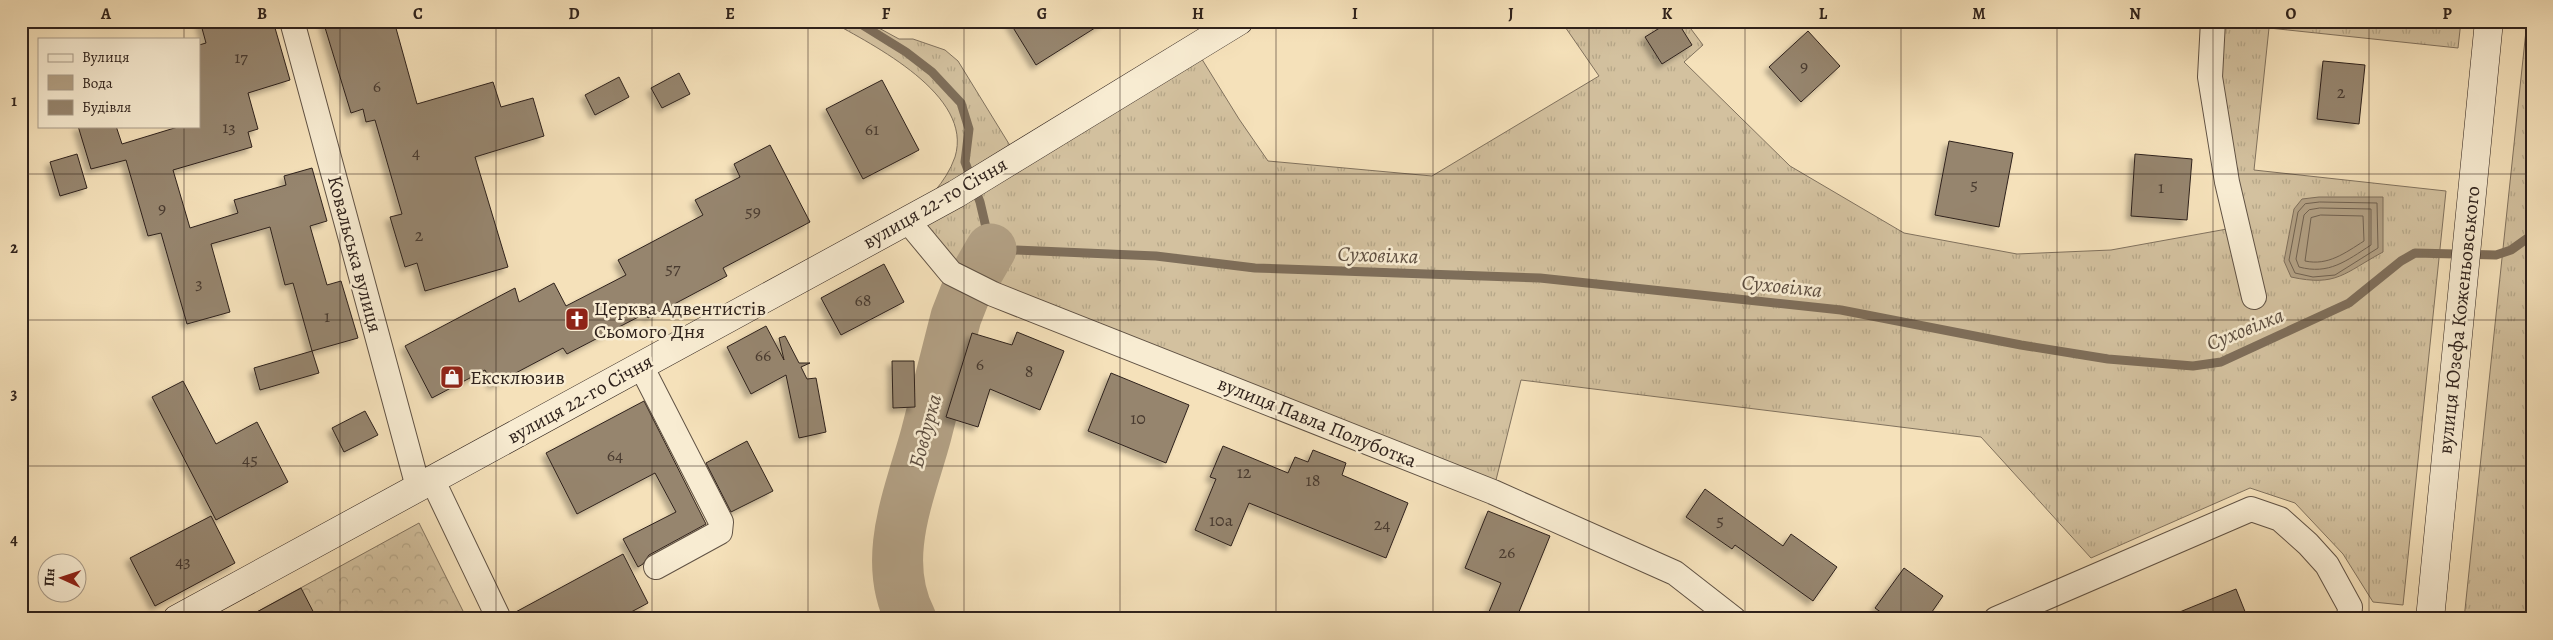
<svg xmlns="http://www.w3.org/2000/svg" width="2553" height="640" viewBox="0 0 2553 640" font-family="Alegreya,serif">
<defs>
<pattern id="grass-tufts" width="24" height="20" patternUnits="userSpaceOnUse" patternTransform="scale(1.25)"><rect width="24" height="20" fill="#d3c19f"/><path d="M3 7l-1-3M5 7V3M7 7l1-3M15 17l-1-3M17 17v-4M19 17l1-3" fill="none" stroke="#b5a688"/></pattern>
<pattern id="forest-crowns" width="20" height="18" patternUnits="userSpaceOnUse" patternTransform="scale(1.25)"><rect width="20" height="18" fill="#d3c19f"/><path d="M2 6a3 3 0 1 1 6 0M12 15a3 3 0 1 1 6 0" fill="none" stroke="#b5a688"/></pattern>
<filter id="shadow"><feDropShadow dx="-4.5" dy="4.5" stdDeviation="2.5" flood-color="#0004"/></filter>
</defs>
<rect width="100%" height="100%" fill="#f5e1ba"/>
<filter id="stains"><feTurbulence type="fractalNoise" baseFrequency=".004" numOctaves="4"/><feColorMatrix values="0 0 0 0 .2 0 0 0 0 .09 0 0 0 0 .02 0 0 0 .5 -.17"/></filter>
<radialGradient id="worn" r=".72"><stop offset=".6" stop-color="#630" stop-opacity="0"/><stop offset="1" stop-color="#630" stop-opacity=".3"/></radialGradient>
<path fill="url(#grass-tufts)" stroke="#81725e" d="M830,21H866L899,39H913L945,50L958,61L1017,157L1195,48L1239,119L1268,161L1432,176L1599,76L1561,21H1685L1703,45L1684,62L1790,166L1904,233L2017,254L2111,250L2238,227L2213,21H2461L2458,48L2269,28L2254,170L2446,191L2403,605L2373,602L2343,554L2295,503L2250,488L2091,558L1981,437L1521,380L1493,492L993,294L907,220C926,201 946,183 955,157C974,95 873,45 830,21Z
M2527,21H2532V619H2464Z
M958,285L976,294L964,321L916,498L908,539L906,567L909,590L922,619H902C888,591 888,567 889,537L948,313Z"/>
<path fill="url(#forest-crowns)" stroke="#81725e" d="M419,523L467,619H244Z"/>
<path fill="#b2a084" stroke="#7e6e5a" d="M2319,197H2383V252C2344,273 2337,287 2291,277L2284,261L2294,209L2302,199Z"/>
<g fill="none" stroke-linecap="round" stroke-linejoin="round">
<path stroke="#706150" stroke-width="1" d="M2320,202L2377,203L2378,248L2335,275L2313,277L2295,273L2289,260L2298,212L2305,204Z
M2320,208L2371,209V245C2346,261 2329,275 2299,267L2296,259L2304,215L2309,210Z
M2321,215L2363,216L2364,241C2345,253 2328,266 2305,261L2311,218Z"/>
<path stroke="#7e6e5a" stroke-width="9" d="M856,21L906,52L932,72L961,103L969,129L965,162L980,202L991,249L1156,256L1255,268L1540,278L1841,310L2021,345L2108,359L2193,366L2221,362L2349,303L2401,261L2415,253L2496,255L2511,250L2532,235"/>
<path stroke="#b2a084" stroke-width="51" d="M911,619C880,559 910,494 926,435C936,395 946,356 956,317L965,294L991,249"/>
</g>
<path fill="#96856e" stroke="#2f221c" filter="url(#shadow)" d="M200,21H273L290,80L248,93L258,129L248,132L252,147L173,170L190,228L238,213L234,200L286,185L284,176L312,168L327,221L310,226L327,285L341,281L358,338L312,351L293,283L285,285L270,227L211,244L230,312L187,324L161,233L148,236L126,160L91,169L78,126H116L122,144L181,126H199V45L206,43Z
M323,21H394L417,104L493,82L501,107L533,98L544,136L475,157L508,267L425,291L417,263L405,267L390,217L402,214L375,120L366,122L363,109L351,113Z
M1009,21H1106L1036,65Z
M1671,21H1677L1692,45L1662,64L1645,37Z
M1808,31L1840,66L1801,102L1769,67Z
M2323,61L2365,65L2359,124L2317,119Z
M679,73L690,94L662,108L651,88Z
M619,77L629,97L595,115L585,95Z
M882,80L919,150L863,179L826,109Z
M1949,141L2013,153L1999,227L1935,215Z
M770,145L810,222L723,268L727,276L648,318L646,313L567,354L563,348L493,385L485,370L432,398L405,346L515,288L519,302L554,283L566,306L626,275L618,260L703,215L695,200L740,177L734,164Z
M77,154L87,188L60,196L50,162Z
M2135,154L2192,159L2187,220L2131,216Z
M884,264L904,302L841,335L821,298Z
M766,326L784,360L779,338L785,336L799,363H810L801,367L807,379L816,378L826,432L799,438L786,375L751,394L727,347Z
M1017,332L1064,351L1040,410L990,389L978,427L946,417L972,333L1012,345Z
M312,351L319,373L260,390L254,368Z
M892,361H914L915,407L893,408Z
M1111,373L1189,405L1166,463L1088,431Z
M183,381L216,444L257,422L288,482L216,520L152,397Z
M644,401L706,524L649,555L643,564L638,567L623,539L676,512L655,473L577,514L546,453Z
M365,411L378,435L344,452L332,428Z
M747,441L773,491L731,512L706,463Z
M1223,446L1288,473L1295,457L1308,462L1313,450L1346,463L1342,475L1408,503L1386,558L1249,503L1231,546L1195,530L1216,479L1210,477Z
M1705,489L1783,546L1791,534L1837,567L1813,601L1735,545L1732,549L1686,517Z
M1488,511L1550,536L1516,619H1486L1501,583L1465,568Z
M211,516L235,563L155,606L130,558Z
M623,554L648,603L618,619H513L512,614Z
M1904,568L1943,596L1927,619H1890L1875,608Z
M301,588L317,619H244Z
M2236,589L2248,619H2165V618Z"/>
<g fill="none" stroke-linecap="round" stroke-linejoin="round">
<g stroke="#605244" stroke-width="26">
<path id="minor" d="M292,21L418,487
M2213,21L2210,77L2227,182L2254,297
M907,220L951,273L993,294L1493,492L1675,573L1734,619
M641,366L721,522L720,532L656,567
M432,479L499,619
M1996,619L2251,509L2280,519L2308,544L2327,565L2350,607L2349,619"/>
</g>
<g stroke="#2f221c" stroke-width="29">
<path id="secondary" d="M177,619L956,194L1239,21
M2430,619L2489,21"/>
</g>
<use href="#minor" stroke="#f8ecd2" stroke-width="24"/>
<use href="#secondary" stroke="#f8ecd2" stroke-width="28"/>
</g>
<path fill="none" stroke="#2f221c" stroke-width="1" stroke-opacity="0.55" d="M184,21V39M340,21V619M496,21V619M652,21V619M808,21V619M964,21V619M1120,21V619M1276,21V619M1433,21V619M1589,21V619M1745,21V619M1901,21V619M2057,21V619M2213,21V619M2369,21V619M184,126V619M21,174H2532M21,320H2532M21,466H2532"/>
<defs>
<g id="church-square" transform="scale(1.25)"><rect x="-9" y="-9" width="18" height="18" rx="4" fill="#8f2418" stroke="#f8ecd2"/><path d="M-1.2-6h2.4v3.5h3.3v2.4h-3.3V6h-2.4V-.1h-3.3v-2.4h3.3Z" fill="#fff"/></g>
<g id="shop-square" transform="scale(1.25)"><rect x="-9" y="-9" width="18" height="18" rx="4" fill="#8f2418" stroke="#f8ecd2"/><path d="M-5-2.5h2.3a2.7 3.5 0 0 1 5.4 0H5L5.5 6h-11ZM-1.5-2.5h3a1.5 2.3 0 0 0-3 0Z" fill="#fff"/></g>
</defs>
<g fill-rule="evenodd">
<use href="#church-square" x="577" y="319"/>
<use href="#shop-square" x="452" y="377"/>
</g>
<g text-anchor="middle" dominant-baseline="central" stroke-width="5" stroke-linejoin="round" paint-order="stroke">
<g font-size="18" fill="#493b30">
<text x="241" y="57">17</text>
<text x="1804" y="66">9</text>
<text x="377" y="86">6</text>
<text x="2341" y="92">2</text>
<text x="229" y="127">13</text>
<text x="872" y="129">61</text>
<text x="416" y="152">4</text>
<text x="1974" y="184">5</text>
<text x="2161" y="187">1</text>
<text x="162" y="208">9</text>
<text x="753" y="211">59</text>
<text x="419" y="235">2</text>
<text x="673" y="268">57</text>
<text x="199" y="283">3</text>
<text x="863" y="300">68</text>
<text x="327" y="316">1</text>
<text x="763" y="355">66</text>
<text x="980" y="364">6</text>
<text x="1029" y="371">8</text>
<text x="1138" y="418">10</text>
<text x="615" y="455">64</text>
<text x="250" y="459">45</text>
<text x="1244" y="472">12</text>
<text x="1313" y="480">18</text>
<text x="1221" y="520">10а</text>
<text x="1720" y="520">5</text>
<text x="1382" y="524">24</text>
<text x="1507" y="552">26</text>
<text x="183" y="561">43</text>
</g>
<g font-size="20" fill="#2f221c" stroke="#f8ecd2">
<text transform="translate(935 203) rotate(-30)">вулиця 22-го Січня</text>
<text transform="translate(355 254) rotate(75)">Ковальська вулиця</text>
<text transform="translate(2459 320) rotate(-84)">вулиця Юзефа Коженьовського</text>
<text transform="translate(580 399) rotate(-29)">вулиця 22-го Січня</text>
<text transform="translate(1317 422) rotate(22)">вулиця Павла Полуботка</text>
</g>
<g font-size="20" fill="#2f221c" stroke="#f8ecd2" text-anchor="start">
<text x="594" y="308">Церква Адвентистів<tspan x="594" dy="23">Сьомого Дня</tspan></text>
<text x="470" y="377">Ексклюзив</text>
</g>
<g font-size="21" font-style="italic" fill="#5d4e40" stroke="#f8ecd2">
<text transform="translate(1378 255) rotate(2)">Суховілка</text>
<text transform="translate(1782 286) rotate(6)">Суховілка</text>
<text transform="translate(2245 329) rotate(-22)">Суховілка</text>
<text transform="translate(925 431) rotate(-75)">Бовдурка</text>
</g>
</g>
<rect width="2553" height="640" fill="none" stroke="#f5e1ba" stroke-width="55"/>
<rect x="38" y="38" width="162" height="90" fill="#f8ecd2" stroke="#a89b89"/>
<rect x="48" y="54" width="25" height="8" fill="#f8ecd2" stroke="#a89b89"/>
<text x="82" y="62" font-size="15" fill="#2f221c">Вулиця</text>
<rect x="48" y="75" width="25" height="15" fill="#b2a084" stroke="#a89b89"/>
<text x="82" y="88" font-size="15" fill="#2f221c">Вода</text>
<rect x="48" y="100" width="25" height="15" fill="#96856e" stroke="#a89b89"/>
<text x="82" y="112" font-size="15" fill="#2f221c">Будівля</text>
<g transform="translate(62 578) rotate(273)"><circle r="24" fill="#f8ecd2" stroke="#a89b89"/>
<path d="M0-4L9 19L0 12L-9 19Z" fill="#8f2418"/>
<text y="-8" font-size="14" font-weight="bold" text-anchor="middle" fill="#2f221c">Пн</text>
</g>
<rect x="28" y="28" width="2498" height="584" fill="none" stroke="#2f221c" stroke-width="2"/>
<g font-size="16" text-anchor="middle" font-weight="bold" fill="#2f221c">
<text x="106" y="19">A</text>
<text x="262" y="19">B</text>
<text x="418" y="19">C</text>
<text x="574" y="19">D</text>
<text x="730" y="19">E</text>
<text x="886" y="19">F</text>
<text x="1042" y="19">G</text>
<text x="1198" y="19">H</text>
<text x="1355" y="19">I</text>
<text x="1511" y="19">J</text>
<text x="1667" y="19">K</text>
<text x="1823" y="19">L</text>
<text x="1979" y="19">M</text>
<text x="2135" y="19">N</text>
<text x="2291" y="19">O</text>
<text x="2447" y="19">P</text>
<text x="14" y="106">1</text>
<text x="14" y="253">2</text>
<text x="14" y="399">3</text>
<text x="14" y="545">4</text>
</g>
<rect width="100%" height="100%" filter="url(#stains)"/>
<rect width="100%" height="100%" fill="url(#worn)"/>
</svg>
